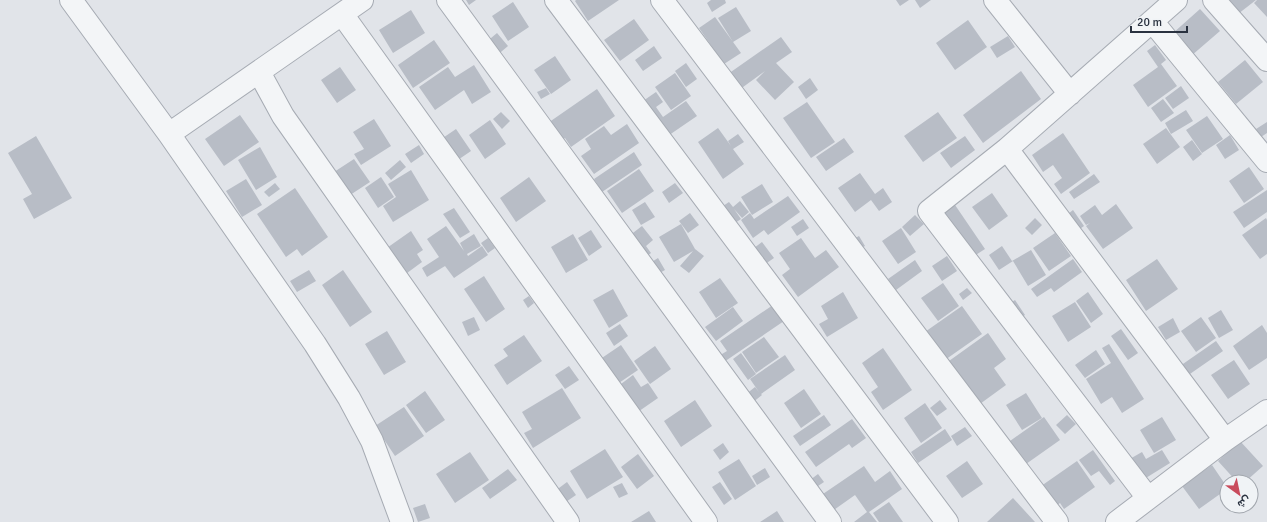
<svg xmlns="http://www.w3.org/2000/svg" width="1267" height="522" viewBox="0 0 1267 522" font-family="Signika,Vazirmatn,sans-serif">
<rect width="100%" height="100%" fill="#e1e4e9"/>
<path fill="#b8bdc6" d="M466,0H476L469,5Z
M576,0H619L588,21L575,1Z
M711,0H725L726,3L712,12L707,3Z
M896,0H909L900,6Z
M915,0H931L920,8Z
M1228,0H1256L1238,14Z
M1257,0H1267V17L1254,3Z
M513,2L529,27L508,41L492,16Z
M736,7L751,31L733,42L718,18Z
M1200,9L1220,31L1191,56L1172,34Z
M411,10L425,33L393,53L379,30Z
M715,17L741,53L724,64L699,28Z
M634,19L649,40L620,61L604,40Z
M968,20L987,47L955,70L936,43Z
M497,33L508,46L495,57L484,44Z
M1008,36L1015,47L997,58L990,47Z
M781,37L792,52L776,63L794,82L775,100L756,80L765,71L739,90L728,74Z
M434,40L450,63L413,88L398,65Z
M1155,45L1166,60L1161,64L1177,86L1148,107L1133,85L1158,67L1147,51Z
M654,46L662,58L643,71L635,60Z
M555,56L571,80L551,94L534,70Z
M1245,60L1263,82L1236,104L1218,82Z
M686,63L697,79L686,87L675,71Z
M474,65L491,92L472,104L464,90L435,110L419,87L448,67L455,77Z
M340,67L356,90L337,103L321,80Z
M1021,71L1041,99L983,143L963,115Z
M675,73L691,96L671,110L655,87Z
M810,78L818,90L806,99L798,87Z
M1181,86L1189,98L1173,109L1165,98Z
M546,88L550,94L541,99L537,92Z
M597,89L615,116L571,147L565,138L558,143L545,125Z
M656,92L663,102L656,107L663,117L686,101L697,116L659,142L643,101Z
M1163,99L1174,113L1161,122L1151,108Z
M807,102L835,142L811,158L783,118Z
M1186,110L1193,121L1171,134L1165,123Z
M501,112L510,121L502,129L493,119Z
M938,112L957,138L923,162L904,136Z
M240,115L259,142L224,166L205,139Z
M1207,116L1223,139L1202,153L1186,130Z
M374,119L391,146L361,165L354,154L364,149L353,132Z
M490,120L506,144L485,159L469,135Z
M1267,122V133L1261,137L1256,129Z
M627,124L639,143L594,174L581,156L591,149L585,139L604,126L611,135Z
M718,128L731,146L728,141L738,134L744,142L733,149L744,164L723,179L698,142Z
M1166,128L1180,147L1157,164L1143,144Z
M456,129L471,151L449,166L434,144Z
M1063,133L1090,173L1061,194L1054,184L1062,178L1053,165L1043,172L1032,155Z
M1230,135L1239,150L1225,159L1216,145Z
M36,136L72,198L34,219L23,199L32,194L8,153Z
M965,136L975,150L951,168L940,153Z
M844,138L854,152L826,171L816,157Z
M1192,140L1202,154L1193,161L1183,147Z
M419,145L424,154L411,163L405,154Z
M260,147L277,177L256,190L238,160Z
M634,152L642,165L602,192L594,179Z
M354,159L370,182L347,197L331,174Z
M400,160L406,167L391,180L385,173Z
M1249,167L1264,189L1244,203L1229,181Z
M639,169L654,191L622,213L607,191Z
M411,170L429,200L393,222L383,206L396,197L388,184Z
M860,173L875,194L883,188L892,202L879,211L871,200L855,212L838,188Z
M1094,174L1100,182L1074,199L1069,192Z
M381,177L394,197L378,208L365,188Z
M529,177L546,201L516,222L500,198Z
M246,179L262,205L242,217L226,191Z
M275,183L280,189L269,197L264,192Z
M675,183L683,193L669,203L662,192Z
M762,184L773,202L752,215L741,197Z
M295,188L328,237L302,256L297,249L286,257L257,214Z
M1267,190V212L1244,228L1233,212Z
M992,193L1008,216L989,230L972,207Z
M788,196L800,212L768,235L764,230L753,238L741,220L750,213L754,219Z
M740,201L749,212L742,218L734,209L741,219L729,227L717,210L729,202L733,207Z
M645,202L655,217L641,225L632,210Z
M953,202L985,249L968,260L936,213Z
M1116,204L1133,228L1103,249L1086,226L1090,223L1086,225L1080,216L1095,205L1102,215Z
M454,208L470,232L460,238L443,214Z
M1073,210L1084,226L1074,233L1063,218Z
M690,213L699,225L688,233L679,221Z
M915,215L924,224L910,236L902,227Z
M1035,218L1042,225L1032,235L1025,228Z
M1266,218L1267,220V254L1260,259L1242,235Z
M803,219L809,228L797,236L791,227Z
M681,224L695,249L704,256L689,273L680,266L693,251L674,262L659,237Z
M446,226L464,251L460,243L474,234L481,246L467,254L468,256L482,246L488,255L454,278L442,262L445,266L427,277L422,268L439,257L427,239Z
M642,226L653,240L646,246L651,253L642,260L625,239Z
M901,228L916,252L898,264L882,241Z
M591,230L602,247L589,256L578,238Z
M411,231L423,250L417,254L422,262L403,276L384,250Z
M1055,233L1071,256L1049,271L1033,248Z
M573,234L588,260L566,273L551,247Z
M859,236L865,246L854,252L848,242Z
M488,238L495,248L488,253L481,243Z
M801,238L815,258L826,250L839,267L798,297L782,275L790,269L779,253Z
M762,242L774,258L761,267L750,251Z
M1002,246L1012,261L1031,250L1046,275L1028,286L1013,261L999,270L989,255Z
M947,256L957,271L942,281L932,266Z
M658,258L665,270L654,276L647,265Z
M1073,259L1082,272L1054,292L1051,288L1037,297L1031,289Z
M1157,259L1178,289L1146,311L1126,280Z
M915,260L922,271L896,290L888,279Z
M309,270L316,281L297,292L290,281Z
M343,270L372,312L350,327L322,285Z
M484,276L505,309L486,322L464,289Z
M720,278L738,303L716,318L699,292Z
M943,283L959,306L938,321L921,298Z
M967,288L972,293L963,300L959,294Z
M613,289L628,316L609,328L593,300Z
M843,292L858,318L827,337L819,324L828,319L821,306Z
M1088,292L1103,314L1091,323L1076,301Z
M529,296L534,303L528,308L523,300Z
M1015,300L1025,315L1014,322L1004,307Z
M1075,302L1091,327L1068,342L1052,316Z
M773,305L784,321L721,364L717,357L727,351L720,341Z
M962,306L982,334L942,362L922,334Z
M733,307L743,321L716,341L705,327Z
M1221,310L1233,330L1219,338L1208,318Z
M474,317L480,330L468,336L462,322Z
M1201,317L1216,338L1196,352L1181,331Z
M1173,318L1180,332L1166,340L1158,327Z
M620,324L628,336L614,346L606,333Z
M1262,325L1267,333V358L1249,370L1233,346Z
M1121,329L1138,353L1128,360L1111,336Z
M387,331L406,362L384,375L365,344Z
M988,333L1006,359L994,368L1006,385L973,409L942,366Z
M524,335L542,361L507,385L494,365L508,356L503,349Z
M764,337L779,357L756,373L742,352Z
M1216,341L1223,351L1187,376L1180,366Z
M1109,344L1144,399L1122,413L1112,397L1101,404L1086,379L1111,363L1102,348Z
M621,345L638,370L610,389L593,364Z
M655,346L671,369L650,384L634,361Z
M883,348L912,390L883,410L871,392L878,387L862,363Z
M1096,350L1105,364L1085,378L1075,365Z
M741,353L756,374L748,380L733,359Z
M785,355L795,370L761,394L762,395L752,403L745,395L755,387L759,392L750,379Z
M1234,360L1250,384L1228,399L1211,375Z
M569,366L579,380L565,389L555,375Z
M633,375L641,387L648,383L658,398L632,416L613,390Z
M562,388L581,418L533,448L524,433L532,429L522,412Z
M804,389L821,414L801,428L784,403Z
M425,391L445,420L426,433L406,405Z
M1026,393L1042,418L1022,430L1006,405Z
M695,400L712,426L681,447L664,421Z
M940,400L947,409L937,416L930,408Z
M925,403L942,428L921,443L904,418Z
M404,407L424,436L395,456L375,426Z
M824,415L831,425L800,446L793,436Z
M1067,415L1076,424L1065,434L1056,425Z
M1044,417L1060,440L1026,464L1010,441Z
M1162,417L1176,440L1154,453L1140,430Z
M852,419L866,438L852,448L849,444L816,467L805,452Z
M965,427L972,436L957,446L951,436Z
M945,429L952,440L918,463L911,452Z
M1240,441L1263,466L1245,482H1237L1218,461Z
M723,443L729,452L720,460L713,450Z
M605,449L623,477L587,499L570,471Z
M1093,450L1115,481L1110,485L1099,471L1091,476L1079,460Z
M1162,450L1170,463L1141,481L1128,460L1142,452L1146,459Z
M470,452L489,480L455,503L436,474Z
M638,454L654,476L637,489L621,467Z
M739,459L756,486L735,500L718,472Z
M967,461L983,484L962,498L946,476Z
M1077,461L1095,487L1064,509L1060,503L1049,511L1034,491Z
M1212,465L1227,487V489L1199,509L1182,486Z
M864,466L875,482L890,471L902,489L869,512L877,522H854L867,512L855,495L831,512L820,496Z
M765,468L770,477L757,485L752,476Z
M508,469L517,480L490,499L482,488Z
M818,474L824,482L815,488L810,480Z
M567,482L576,495L560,506L551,494Z
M720,482L732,499L724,505L712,487Z
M622,483L628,494L619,498L613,487Z
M1013,498L1035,522H987Z
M889,502L903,522H879L873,513Z
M425,504L430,518L418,522L413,508Z
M649,511L656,522H631Z
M777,511L784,522H760Z"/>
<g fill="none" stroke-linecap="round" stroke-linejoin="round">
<g stroke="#a6abb3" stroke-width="24">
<path id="minor" d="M71,0L169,134L315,344L349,398L372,441L402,522
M448,0L830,522
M556,0L947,522
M662,0L1057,522
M995,0L1070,94
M1214,0L1267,60
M342,14L706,522
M1152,21L1267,161
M259,72L283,116L568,522
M169,134L362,0
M1007,149L1225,440
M1148,498L929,211L1007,149L1176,0
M1117,522L1225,440L1267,411"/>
</g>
<use href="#minor" stroke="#f3f5f7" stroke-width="22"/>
</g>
<g transform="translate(1239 494) rotate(147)"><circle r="19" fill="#f0f3f6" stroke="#a1a6ad"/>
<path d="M0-3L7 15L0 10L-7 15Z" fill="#c94b5c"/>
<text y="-6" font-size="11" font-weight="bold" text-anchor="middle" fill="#2a3240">ش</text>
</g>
<path d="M1131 26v6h56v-6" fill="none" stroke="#2a3240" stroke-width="2"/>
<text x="1137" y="26" font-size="12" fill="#2a3240" stroke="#f0f3f6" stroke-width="3" paint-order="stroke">20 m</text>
</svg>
